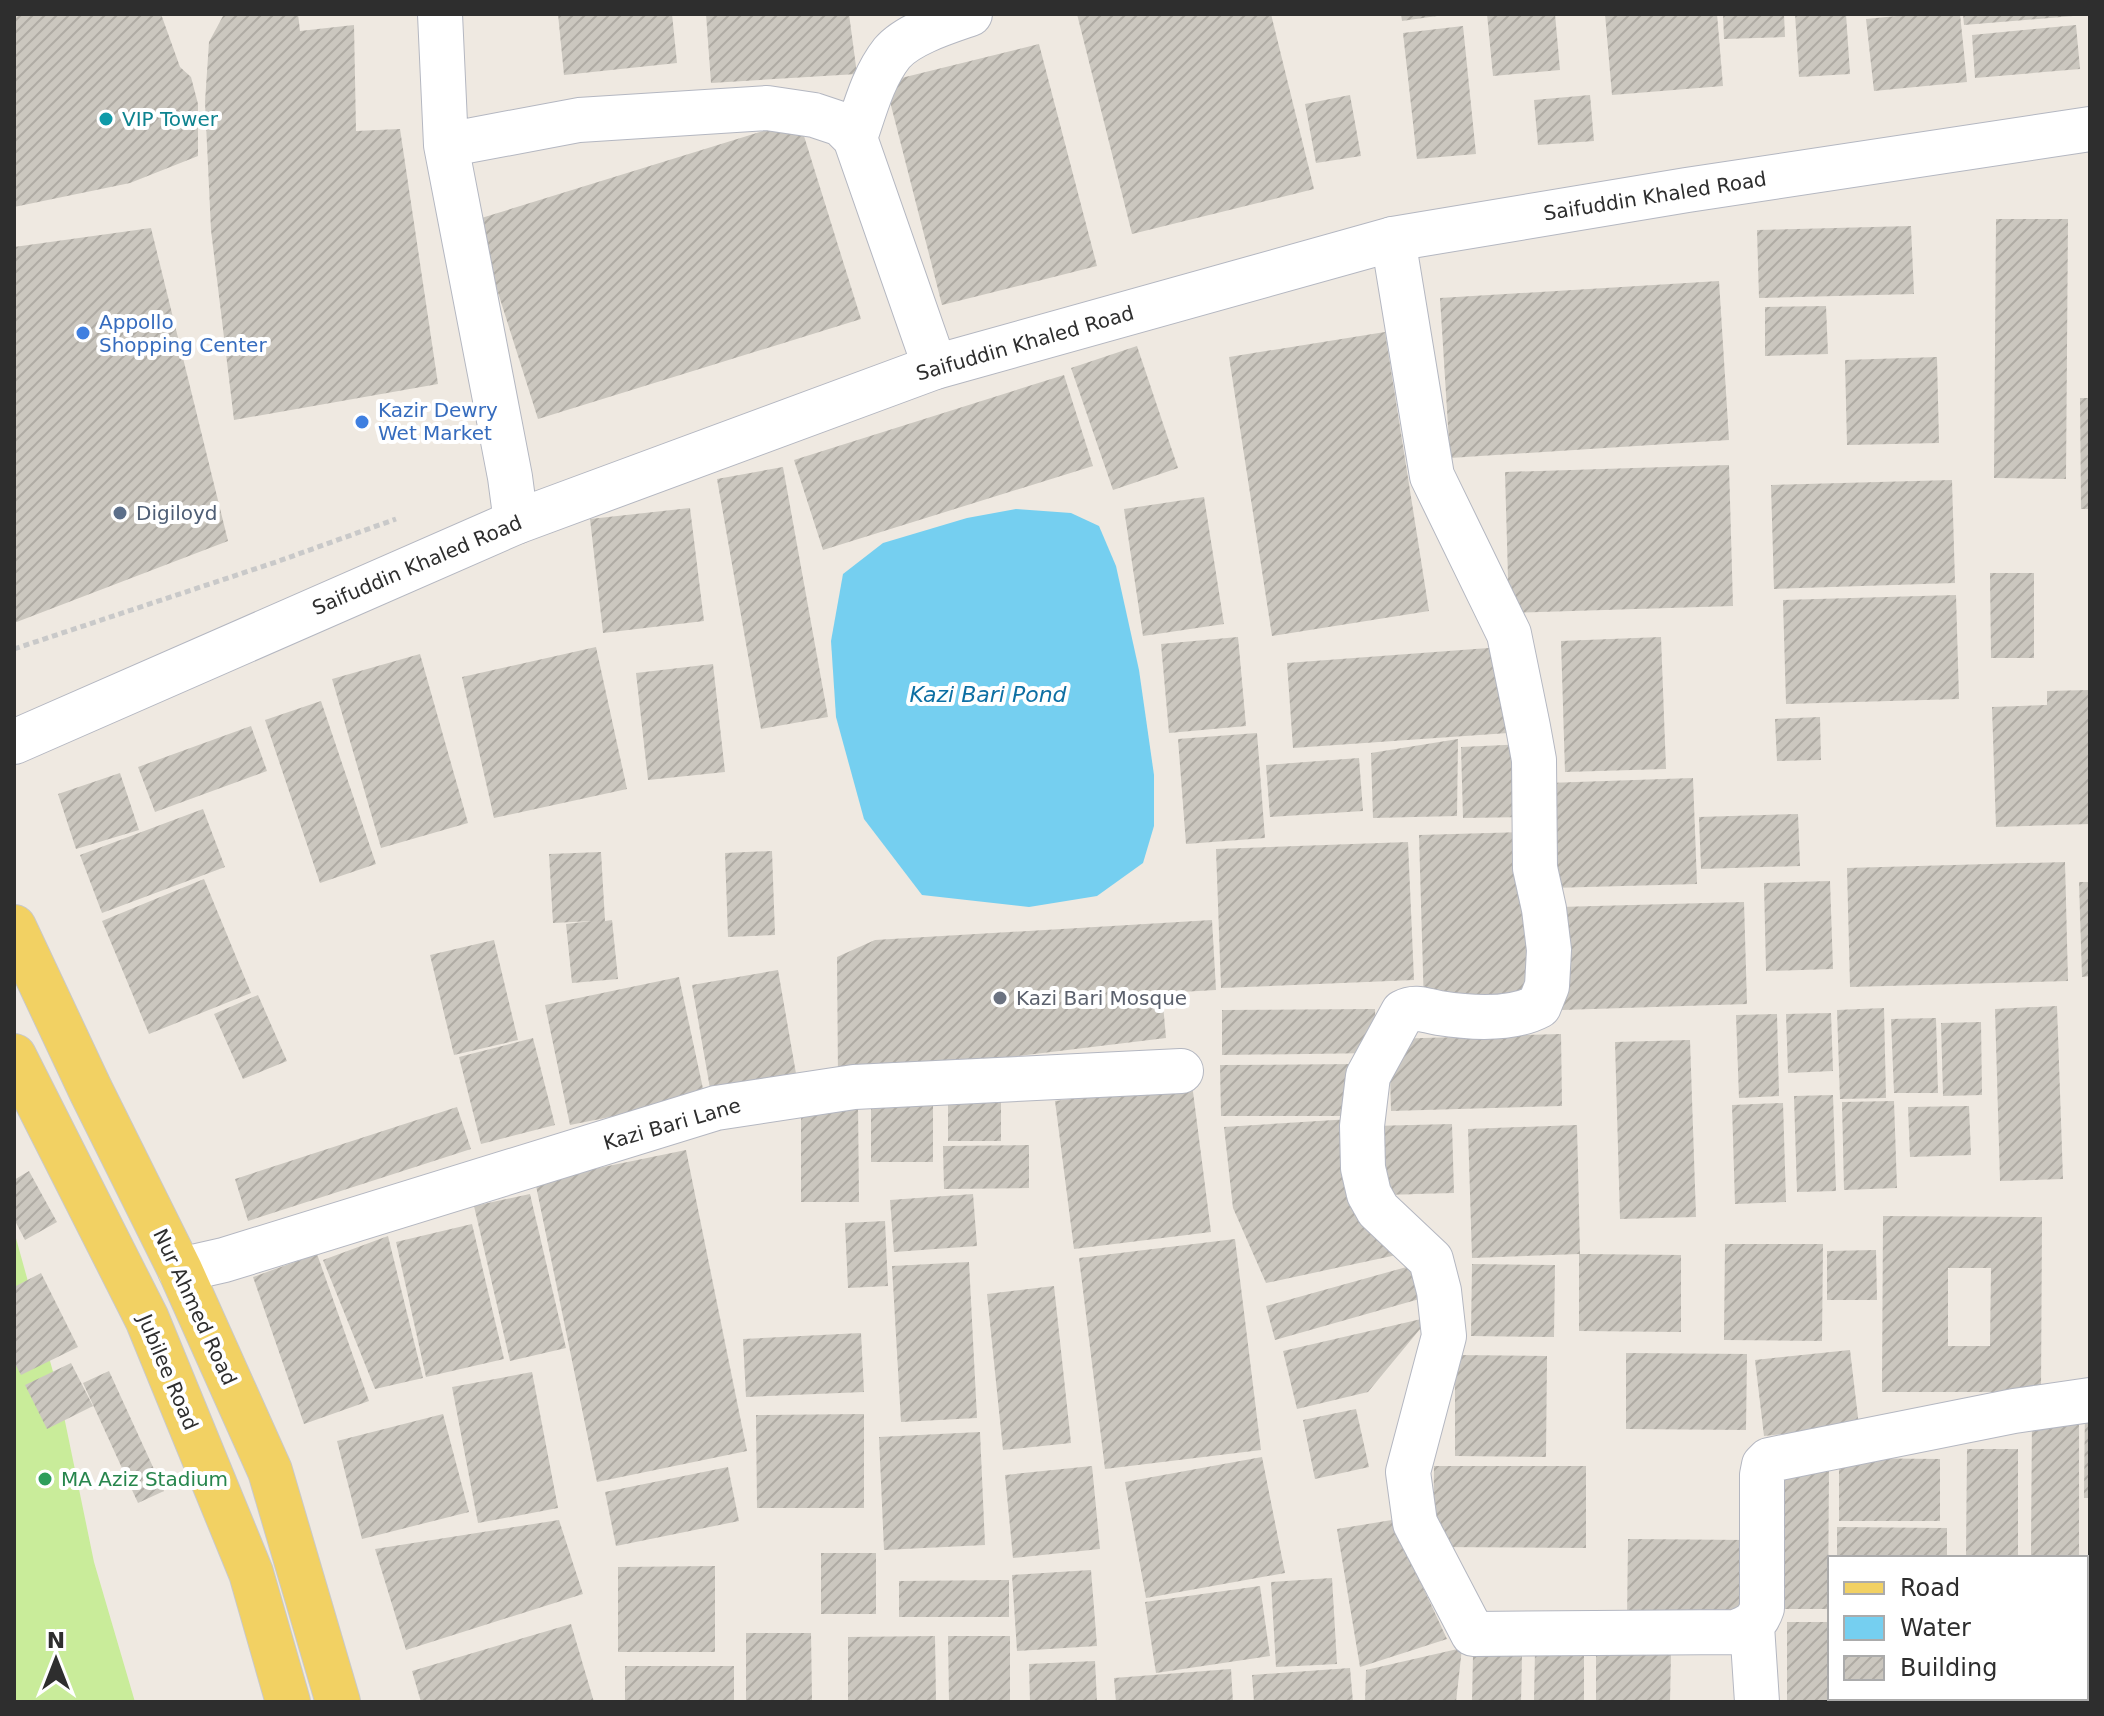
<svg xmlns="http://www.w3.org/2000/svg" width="2104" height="1716" viewBox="0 0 2104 1716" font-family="'DejaVu Sans',sans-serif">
<defs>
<pattern id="building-hatch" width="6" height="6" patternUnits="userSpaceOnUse" patternTransform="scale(2)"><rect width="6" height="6" fill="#cbc7bf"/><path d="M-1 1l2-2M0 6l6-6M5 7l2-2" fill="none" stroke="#afaba4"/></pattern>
</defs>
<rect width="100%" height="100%" fill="#efe9e1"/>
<path fill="#c9ec9a" d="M14,1231L60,1397L94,1562L135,1702H14Z"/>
<path fill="#75cff0" d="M1016,509L1071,513L1099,526L1116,566L1139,670L1154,775V826L1143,863L1097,896L1029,907L922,895L864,819L836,717L831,641L843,574L883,543L967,518Z"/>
<path fill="url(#building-hatch)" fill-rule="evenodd" d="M19,14H161L180,67L191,77L198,104V156L130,183L14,207V15Z
M235,14H298L300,31L354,25L356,131L400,129L438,384L234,420L211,230L205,102L209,42L223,16Z
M558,14H672L677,63L564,75Z
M706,14H849L857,74L711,83Z
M1077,14H1271L1314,189L1132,234Z
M1401,14H1437V16L1402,21Z
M1487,14H1555L1560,70L1493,76Z
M1605,14H1717L1723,86L1612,95Z
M1723,14H1784L1785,37L1724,39Z
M1795,14H1846L1850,74L1799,77Z
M1917,14H1960L1967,82L1874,91L1866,19Z
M1963,14H2073V16L1964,25Z
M2076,25L2080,69L1975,78L1972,35Z
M1463,26L1476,154L1417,159L1403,33Z
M1039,44L1097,266L942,305L885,82Z
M1350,95L1361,156L1316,163L1305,104Z
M1590,95L1594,141L1538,145L1534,100Z
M799,120L861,319L538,419L475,220Z
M1996,219H2068L2066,479L1994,478Z
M1911,226L1914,294L1759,298L1757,230Z
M151,228L228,541L14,623V247Z
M1719,281L1729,440L1450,458L1440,298Z
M1826,306L1828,354L1765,356V307Z
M1385,332L1429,611L1272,636L1229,357Z
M1137,346L1178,468L1113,490L1071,368Z
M1937,357L1939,443L1847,445L1845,360Z
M1064,375L1093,466L823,550L794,460Z
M2080,398H2090V509H2081Z
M1729,465L1733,606L1509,613L1505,472Z
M783,467L828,717L761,729L717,479Z
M1952,480L1955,583L1774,589L1771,485Z
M1204,497L1224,624L1143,636L1124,509Z
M690,508L704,621L603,633L590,519Z
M1990,573H2034V658H1991Z
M1956,595L1959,699L1786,704L1783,600Z
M1238,637L1246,726L1169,733L1161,644Z
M1661,637L1666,769L1565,772L1561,641Z
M596,647L627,789L494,818L462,677Z
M1502,647L1508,733L1293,748L1287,663Z
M420,654L468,823L381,848L332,679Z
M713,664L725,772L648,780L636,673Z
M2090,690V824L1996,827L1992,707L2047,705V691Z
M321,701L376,864L320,883L265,720Z
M1820,717L1821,760L1777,761L1775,719Z
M251,726L267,771L155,812L138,767Z
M1257,733L1265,838L1186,844L1178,739Z
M1458,739L1457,816L1373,818L1371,753Z
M1527,744L1528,817L1463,818L1461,747Z
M1359,758L1363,811L1270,817L1266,765Z
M120,773L139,830L76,849L58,794Z
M1693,778L1697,884L1551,888L1548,783Z
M203,809L225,867L102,913L80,855Z
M1798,814L1800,866L1701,869L1699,817Z
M1524,832L1528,1005L1424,1007L1419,835Z
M1408,842L1414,980L1221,988L1216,849Z
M772,851L775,935L728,937L725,853Z
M601,852L605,921L612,920L618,979L572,983L566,924L592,921L553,923L549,854Z
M2065,862L2068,981L1850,987L1847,868Z
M204,879L251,993L149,1034L102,921Z
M1830,881L1833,969L1766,971L1764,883Z
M2079,882H2090V976L2082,977Z
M1744,902L1747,1004L1562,1010L1559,907Z
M1212,920L1216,990L1162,993L1166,1038L838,1078L837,957L875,940Z
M494,940L518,1040L454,1055L430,955Z
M778,970L798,1085L712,1100L692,985Z
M679,977L705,1098L570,1125L545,1005Z
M258,995L287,1061L243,1079L214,1014Z
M2057,1006L2063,1179L2000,1181L1995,1009Z
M1884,1008L1886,1098L1840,1099L1837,1010Z
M1375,1009L1376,1053L1222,1055V1010Z
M1831,1013L1833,1071L1788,1073L1786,1014Z
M1777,1014L1779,1096L1739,1098L1736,1015Z
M1936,1018L1938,1093H1894L1891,1019Z
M1981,1022L1982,1095L1943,1096L1941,1023Z
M1561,1034L1562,1106L1391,1111L1389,1039Z
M533,1038L555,1125L481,1144L459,1057Z
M1690,1040L1696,1217L1620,1219L1615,1042Z
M1359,1064L1360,1116H1221L1220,1065Z
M1192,1084L1211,1232L1074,1249L1055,1101Z
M948,1091H1001V1141H948Z
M871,1094H933V1162H871Z
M1833,1095L1836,1191L1797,1192L1794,1096Z
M1894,1101L1897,1188L1844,1190L1842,1102Z
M1783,1103L1786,1202L1735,1204L1732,1105Z
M801,1105H858L859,1202H801Z
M1969,1106L1971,1155L1910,1157L1908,1107Z
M457,1107L471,1149L248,1221L235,1179Z
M1351,1119L1406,1253L1266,1283L1233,1208L1224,1127Z
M1452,1124L1454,1193L1374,1195L1372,1126Z
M1577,1125L1580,1254L1681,1255V1332L1579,1331V1254L1472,1258L1468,1129Z
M1029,1145V1188L944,1189L943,1146Z
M686,1150L747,1451L597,1482L535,1181Z
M29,1171L57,1222L25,1240L14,1219V1180Z
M530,1194L566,1348L510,1361L474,1206Z
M973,1194L977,1246L894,1252L890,1200Z
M1883,1216L2042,1217L2041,1392H1882ZM1948,1268H1991L1990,1346H1948Z
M885,1221L888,1286L848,1288L845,1223Z
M472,1224L504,1359L426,1377L396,1242Z
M388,1236L423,1378L375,1389L323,1260Z
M1235,1239L1261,1450L1105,1469L1079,1258Z
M1725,1244H1823L1822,1341L1724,1340Z
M1876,1250L1877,1300H1827V1251Z
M317,1254L369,1401L304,1424L253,1277Z
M969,1262L977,1418L901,1422L892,1266Z
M1421,1263L1430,1296L1275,1340L1266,1306Z
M1472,1264L1555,1265L1554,1337L1471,1336Z
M41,1273L78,1347L21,1375L14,1362V1287Z
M1054,1286L1071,1443L1003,1450L987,1294Z
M1430,1317L1368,1392L1297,1409L1283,1351Z
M861,1333L864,1392L746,1397L743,1339Z
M1850,1350L1859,1426L1764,1436L1755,1360Z
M1626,1353L1747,1354L1746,1430L1626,1429Z
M1455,1355L1547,1356L1546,1457L1455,1456Z
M71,1363L93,1406L47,1429L25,1385Z
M109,1371L164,1491L138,1503L83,1383Z
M532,1372L558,1508L478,1523L452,1387Z
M2085,1406H2090V1498H2084Z
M1356,1409L1369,1467L1315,1479L1303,1420Z
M2032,1411H2079V1558H2031Z
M443,1414L469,1512L362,1539L337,1441Z
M864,1414V1508H757L756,1415Z
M980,1432L985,1545L884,1550L879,1437Z
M1967,1449H2018V1558H1966Z
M1262,1457L1285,1573L1146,1598L1125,1482Z
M1839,1458L1940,1459V1521H1839Z
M1092,1466L1100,1549L1013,1558L1005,1475Z
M1434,1466H1586V1548L1433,1547Z
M728,1467L739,1521L616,1546L605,1492Z
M1774,1468H1829L1828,1609H1773Z
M559,1520L583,1594L406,1650L375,1549Z
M1392,1520L1447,1639L1360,1667L1337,1529Z
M1837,1527L1947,1528V1558H1837Z
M1628,1539L1745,1540V1621L1627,1620Z
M821,1553H876V1614H821Z
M715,1566V1652H618V1567Z
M1091,1570L1097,1646L1017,1651L1012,1575Z
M1332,1578L1337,1664L1276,1667L1271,1582Z
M1009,1580V1617H899V1581Z
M2086,1580H2090V1702H2051V1698H2086Z
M1260,1586L1270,1656L1156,1673L1145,1602Z
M1787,1622H1830V1698H1941V1702H1787Z
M571,1624L594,1702H421L412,1671Z
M746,1633H811L812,1700H746Z
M935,1636L936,1702H848V1637Z
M948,1636H1010V1702H949Z
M1462,1648L1456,1702H1365L1366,1670Z
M1535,1650H1584V1702H1534Z
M1596,1652L1671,1653L1670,1702H1596Z
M1473,1655H1522L1521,1702H1472Z
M1095,1661L1097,1702H1030L1029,1664Z
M625,1666H734V1702H625Z
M1350,1668L1353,1702H1254L1252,1675Z
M1231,1669L1233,1702H1116L1114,1678Z
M1958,1698H2040V1702H1958Z"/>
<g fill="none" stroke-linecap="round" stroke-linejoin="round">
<g stroke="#b4b7c1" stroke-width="46">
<path id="minor" d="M440,14L446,145L510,477L516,522
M855,138C865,109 873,77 892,53C908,34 947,22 970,14
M446,145L579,120L767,108L814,115L841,124L855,138L935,367
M1393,239L1432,476L1509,634L1528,727L1534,760L1535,868L1544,909L1549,950L1547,986L1539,1006C1511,1021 1471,1018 1439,1013C1426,1011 1416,1005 1403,1012L1368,1076L1362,1126L1363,1168L1369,1194L1378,1210L1431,1260L1439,1291L1444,1336L1408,1472L1415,1523L1473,1634L1736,1632C1751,1626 1757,1623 1762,1608V1475L1764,1465L1769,1460L2014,1411L2090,1400
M180,1270L224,1260L716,1108L854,1087L1181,1071
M1752,1626L1757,1702"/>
</g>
<g stroke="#b4b7c1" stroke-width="46">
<path id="secondary" d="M14,742L516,522L935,367L1393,239L1687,190L2090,129"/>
</g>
<g stroke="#c9c9c9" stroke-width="46">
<path id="primary" d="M14,927L91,1091L180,1270L270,1471L338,1702
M14,1056L147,1319L251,1573L288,1702"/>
</g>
<path stroke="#c9c9c9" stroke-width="5" stroke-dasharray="6 4" stroke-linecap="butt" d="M14,649L276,562L396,519"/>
<use href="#minor" stroke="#fff" stroke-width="44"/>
<use href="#secondary" stroke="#fff" stroke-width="44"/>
<use href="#primary" stroke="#f2d163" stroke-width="44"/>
</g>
<circle fill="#0f9aa8" stroke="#fff" stroke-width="3" cx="106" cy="119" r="8"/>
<g fill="#3f7fe0" stroke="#fff" stroke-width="3">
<circle cx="83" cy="333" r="8"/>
<circle cx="362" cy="422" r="8"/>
</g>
<circle fill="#5c6f8a" stroke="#fff" stroke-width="3" cx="120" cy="513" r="8"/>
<circle fill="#6b7280" stroke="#fff" stroke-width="3" cx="1000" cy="998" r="8"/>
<circle fill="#2e9e5b" stroke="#fff" stroke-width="3" cx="45" cy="1479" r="8"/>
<g text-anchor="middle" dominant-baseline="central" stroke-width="8" stroke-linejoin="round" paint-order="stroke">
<g font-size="20" fill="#0d838f" stroke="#fff" text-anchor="start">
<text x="122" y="119">VIP Tower</text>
</g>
<g font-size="20" fill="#2e2e2e" stroke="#fff">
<text transform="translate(1655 196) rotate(-9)">Saifuddin Khaled Road</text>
<text transform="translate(1025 343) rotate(-16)">Saifuddin Khaled Road</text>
<text transform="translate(417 565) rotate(-23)">Saifuddin Khaled Road</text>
<text transform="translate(672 1124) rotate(-16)">Kazi Bari Lane</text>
<text transform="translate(195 1307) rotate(65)">Nur Ahmed Road</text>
<text transform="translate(168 1372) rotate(67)">Jubilee Road</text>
</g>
<g font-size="20" fill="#366cbe" stroke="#fff" text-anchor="start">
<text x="99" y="322">Appollo<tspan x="99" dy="23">Shopping Center</tspan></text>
<text x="378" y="410">Kazir Dewry<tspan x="378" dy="23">Wet Market</tspan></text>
</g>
<g font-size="20" fill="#4e5e75" stroke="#fff" text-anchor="start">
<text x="136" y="513">Digiloyd</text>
</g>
<g font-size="20" fill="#5b616d" stroke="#fff" text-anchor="start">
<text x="1016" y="998">Kazi Bari Mosque</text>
</g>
<g font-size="20" fill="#27864d" stroke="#fff" text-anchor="start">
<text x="61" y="1479">MA Aziz Stadium</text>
</g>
<g font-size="22" font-style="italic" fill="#0d6fa3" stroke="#fff">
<text x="988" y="694">Kazi Bari Pond</text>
</g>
</g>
<rect width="2104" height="1716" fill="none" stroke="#2e2e2e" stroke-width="32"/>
<rect x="1828" y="1556" width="260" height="144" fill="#ffffff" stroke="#ababab" stroke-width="2"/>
<rect x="1844" y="1582" width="40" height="12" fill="#f2d163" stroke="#ababab" stroke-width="2"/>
<text x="1900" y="1596" font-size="24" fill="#2e2e2e">Road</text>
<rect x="1844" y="1616" width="40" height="24" fill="#75cff0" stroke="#ababab" stroke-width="2"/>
<text x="1900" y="1636" font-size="24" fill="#2e2e2e">Water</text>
<rect x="1844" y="1656" width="40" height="24" fill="url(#building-hatch)" stroke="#ababab" stroke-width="2"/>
<text x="1900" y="1676" font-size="24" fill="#2e2e2e">Building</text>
<g transform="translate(56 1660)" stroke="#ffffff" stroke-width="6" paint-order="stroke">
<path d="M0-6L14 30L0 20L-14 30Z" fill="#2e2e2e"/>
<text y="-12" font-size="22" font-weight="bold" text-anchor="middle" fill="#2e2e2e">N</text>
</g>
</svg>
